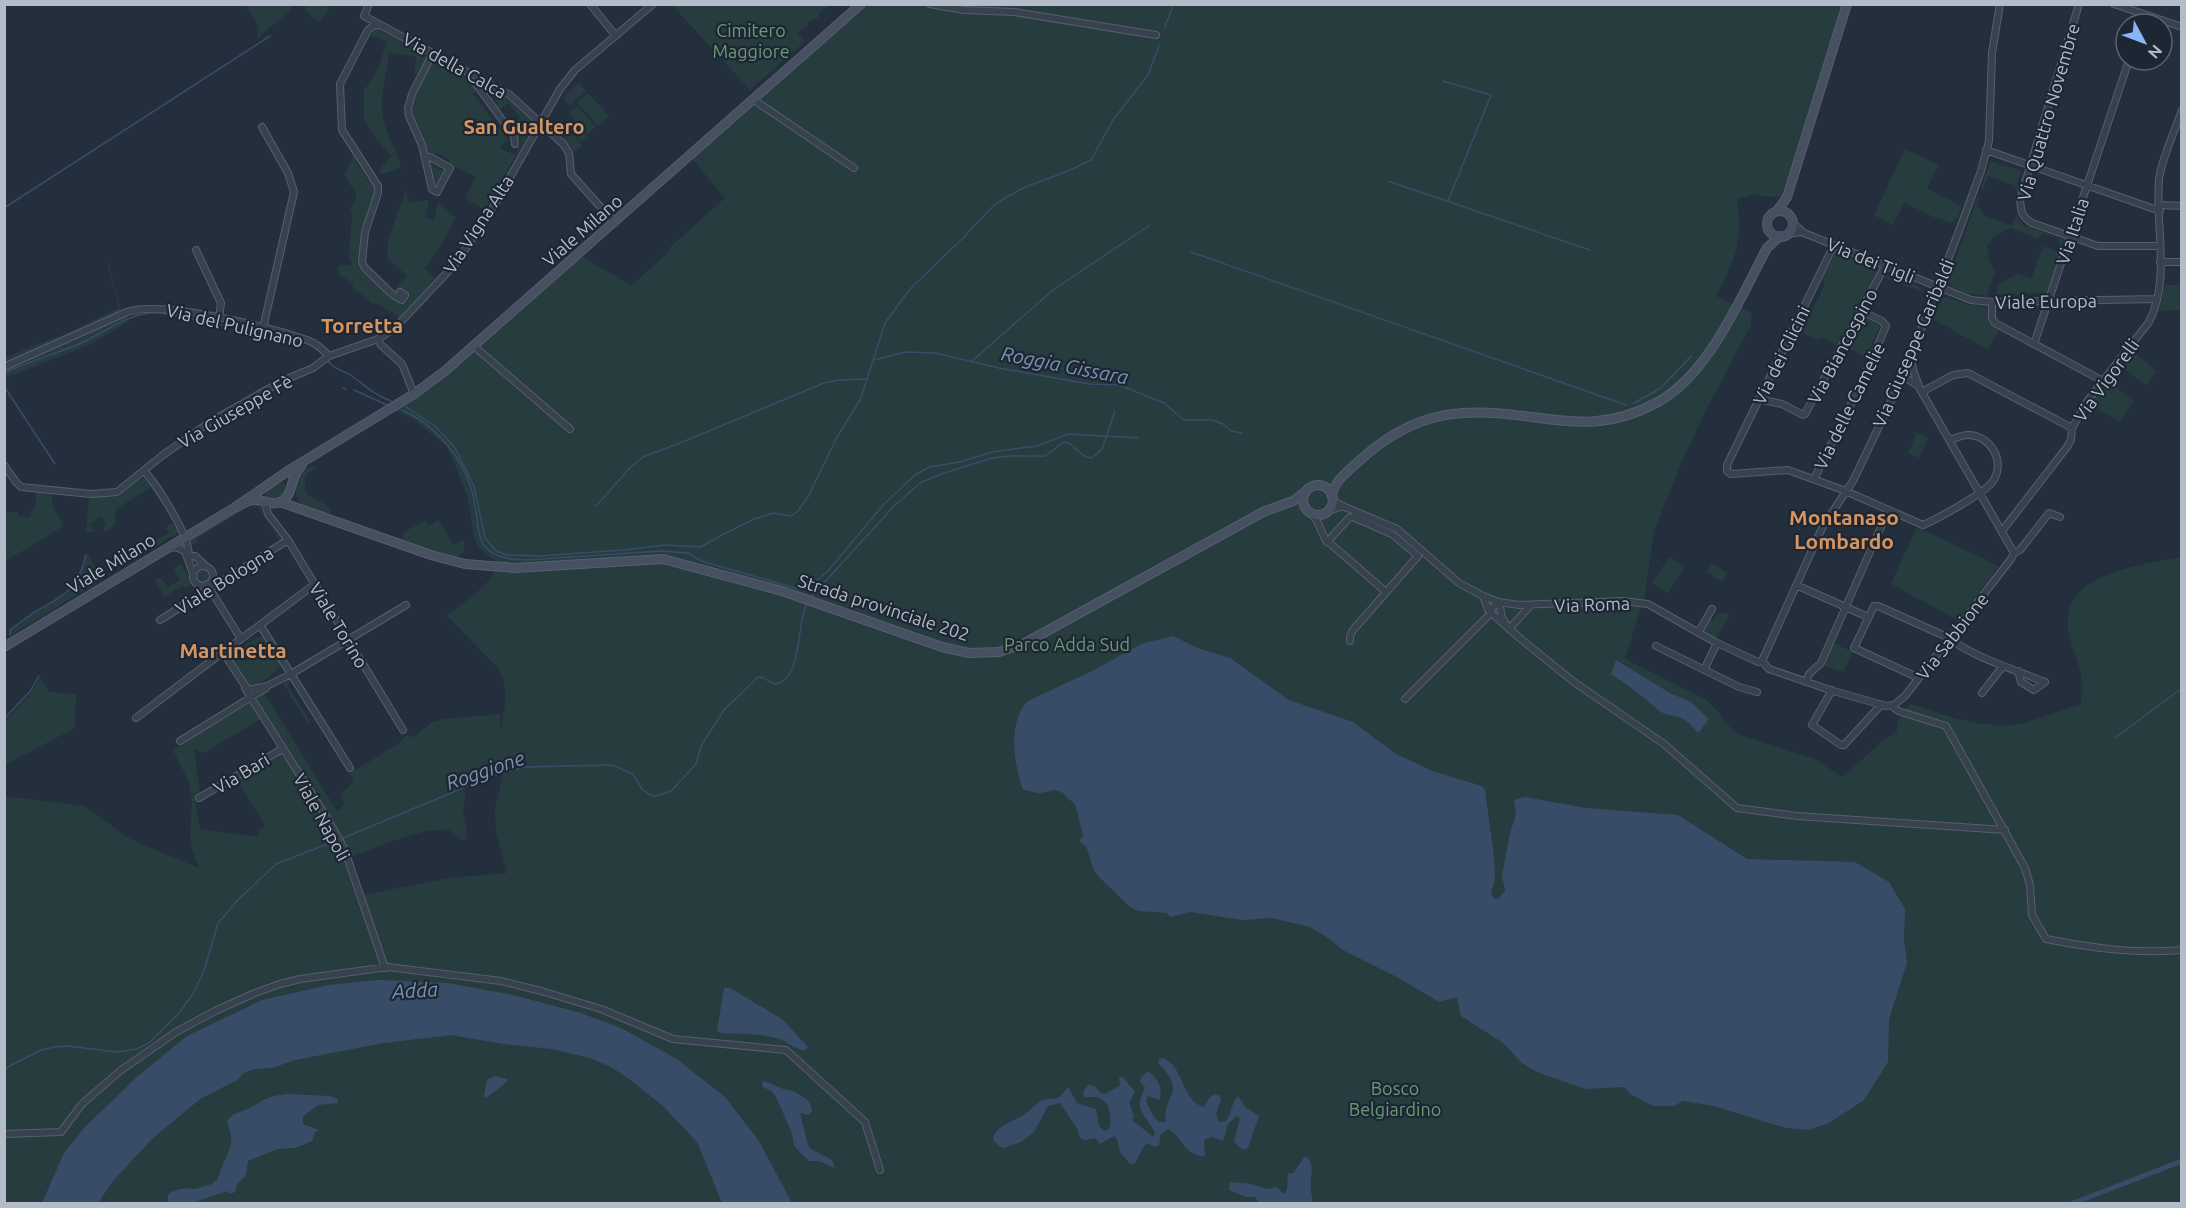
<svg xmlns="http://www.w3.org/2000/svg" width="2186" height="1208" viewBox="0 0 2186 1208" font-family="Ubuntu,sans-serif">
<rect width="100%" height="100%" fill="#242f3e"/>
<path fill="#263c3f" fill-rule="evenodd" d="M828,4L829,6L819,13V16L815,20L812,19L806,24L808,26L797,32L804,40L803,43L750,90L672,5Z
M292,5L289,11L256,40C263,27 252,15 245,5Z
M307,5H325L330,9L319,22L304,10Z
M865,5H1842L1782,196L1766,197L1754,194L1737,199C1743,244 1736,256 1716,296L1752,313L1751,325L1704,414L1679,468L1654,531L1645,595L1625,659L1705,699L1719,712L1724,721L1734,731L1743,736L1815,759L1842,777L1885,739L1897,733V723L1910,704C1945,715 1985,731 2023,723C2042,718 2061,710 2080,705C2087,681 2078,665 2071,642C2050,574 2136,566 2181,557V1203H5L4,796L85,806L130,839L199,868L193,852L190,837L192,801L189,782L173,750L250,703L260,719L204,753L194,749L200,791L195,801L200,829L257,837L258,831L265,826L237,780L282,753L335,837L260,705L258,700L261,695L265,694L337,811L345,804L340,795L354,781L349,774L402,741V739L410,734L413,738L432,722L443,719L500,714L501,728C505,707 509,689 499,669L447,616C462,604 495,582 498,563L478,547L474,537L468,498L448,448L415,420L394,410L582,256L631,286L670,250L669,248L725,198L692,159ZM505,766L495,809L496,831L507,873L450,878L357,896L344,859C366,852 433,821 453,832C454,833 459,838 460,839L465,840L467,834L463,811L466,795L461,788L456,786Z
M374,29H380L428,55L417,76L414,73L416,56L389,53C387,71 381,92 382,110C383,130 397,149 401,168L381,174L378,170L392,156L376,139L364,120V91L378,68L387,42L371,35Z
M435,60L443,63L441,66L443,67L445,64L462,72L477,90L473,94L508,140L499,148L515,155L522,142L510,125L520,118L508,103L498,110L496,106L498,103L488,89L484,91L480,85L481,83L512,100L535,124L484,210L465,198L476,177L449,164V159L437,153L435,155L427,151C421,114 400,123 423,80C426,73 429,65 435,60Z
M579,83L586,91L570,106L563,98Z
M588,93L609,116L598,126L577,103Z
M577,106L596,127L588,134L569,113Z
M575,122L587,136L581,142L568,128Z
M570,132L582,145L575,152L563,139Z
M1905,149L1939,165L1927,188L1961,206L1958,218H1955L1953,223L1936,218L1904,203L1893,225L1874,215Z
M352,154L356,159L354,160L370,182L373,181L375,193L364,224L358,264L394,301H404L408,296L406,292L403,290L393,291L407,276L387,257L389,237L406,190L409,203L429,200L425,218L434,220L438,202L456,218L438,251L424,268L435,278L400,318L376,303L372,304L355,289L352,288L354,284L338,274L339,265H352L349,257L352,214L350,209L356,200V191L351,186L344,174L353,158Z
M428,160L432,161L430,164L442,171L445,167L447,170L437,189L434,187Z
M1990,161L2021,171L2017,184L2020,186L2017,193L2016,186L1988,176L1983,190L1981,189Z
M1978,196H1980L1977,206L1983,212L1982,215L2012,226L2017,213L2019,220L2024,225L2064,240L2062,247L2060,248L2058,246L2060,239L2043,234L2040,235L2038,239L2011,228L1995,235L1987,247L1989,250L1987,255L1995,272L1987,295C1974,296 1953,293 1948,280Z
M2043,246L2059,252L2060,254L2047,293L1998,295L1996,293L1999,283L2018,274L2031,279Z
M1836,252L1878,269L1837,345L1821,337L1818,340L1801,332L1825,285L1822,279Z
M109,263L121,311L130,321L89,345L5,378L4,358L40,343L65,334L119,308L108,267Z
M1888,273L1915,284L1925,293L1886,278Z
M2164,285H2181V310L2159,311Z
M1947,297L1969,305L1987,307L1989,322L1999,330L1988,350L1933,319L1940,300Z
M1864,318L1881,325L1865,357L1848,348Z
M2132,351L2157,371L2146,386L2120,366Z
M2108,381L2134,401L2119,421L2090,405Z
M1917,433L1928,438L1919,458L1908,453Z
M310,467H317L305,475V491C312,501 326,501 331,511L328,514L308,509L297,500C296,484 291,478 310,467Z
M142,478H146L153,486L116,509C113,523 122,522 105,532L102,527L106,525L103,518L100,517L90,524L94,531L86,533L89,497L119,494Z
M281,482L287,486L288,490L280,500L268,499L266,492L268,488Z
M36,492L52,493L53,508L64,526L6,561L4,558L5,512H18V516L31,517V509H35Z
M254,504L261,507L265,518L281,540L280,542L257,506L254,508L252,505L196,539L198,543L193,545L189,543V539L245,506Z
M425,520L429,526L438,520L454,545L464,540L465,547L463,553L458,557L428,550L372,530L402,539L403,533Z
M172,523L179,531L178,533L151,549L149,548L145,542L148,541L150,543L169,533L166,527Z
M1917,527L1999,566L1958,620L1891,584Z
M87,554L103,579L11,635L10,631C19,625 28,617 37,612C66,594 80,591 87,554Z
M1669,557L1685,567L1668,593L1652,583Z
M1712,563L1728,573L1722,582L1706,572Z
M181,564L193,583L185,588L183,585L165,597L155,580L160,577L168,587L180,580L174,569Z
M195 576a7 7 0 1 1 14 0a7 7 0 1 1-14 0Z
M1723,612L1730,614L1716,639L1705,633L1703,629L1709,619L1712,621L1716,615Z
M261,636L265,638L281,665C271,677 264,684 248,686L232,659L246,644Z
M1833,643L1853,652L1844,672L1822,665Z
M40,677L50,692L76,694L75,728L5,765V721L34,689Z
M289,679L291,681L287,684L311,723L309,725L283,683Z"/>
<path fill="#394c67" d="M1173,636L1195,647L1230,658L1289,700L1353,722L1396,754L1435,772L1482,786L1485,790L1494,857L1495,879L1491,894L1495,899L1499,898L1505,891L1502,875L1510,833L1516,815L1514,800L1525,797L1586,808L1678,815L1747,859L1855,862L1889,882L1905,909L1904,939L1907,963L1889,1019L1888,1062L1864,1100L1829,1123L1809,1130L1786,1128L1714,1106L1683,1101L1674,1106H1653L1632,1095L1624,1087L1585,1089L1537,1072L1522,1063L1503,1043L1461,1016L1457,997L1439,1002L1397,977L1343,950L1328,938L1310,927L1272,918L1243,920L1190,912L1170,917L1167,913L1139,911L1130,907L1100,878L1094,871L1086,846L1079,841L1083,835L1075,804L1066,797L1065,794C1050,786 1053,792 1039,793C1033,793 1029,790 1023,790C1014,765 1007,721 1028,701L1092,671L1141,644Z
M1616,660L1670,693L1691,702L1709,719L1699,732H1697C1680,709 1671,721 1657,709C1642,696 1628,685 1611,674Z
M378,980L448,983L513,995L581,1013L621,1028L677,1059L725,1097L759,1141L792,1203H722L697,1142L663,1106L629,1079L611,1067L590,1058L552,1049L504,1044L451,1035L384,1043L295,1060L272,1068L255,1069L243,1073L239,1079L202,1098L189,1108L152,1139L113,1181L98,1203H42L64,1153L85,1127L138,1076L187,1036L262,1000L329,985Z
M724,988H730L782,1019L808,1047L805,1050C796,1050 788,1042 779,1039C762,1033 739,1034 721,1033L717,1031Z
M1163,1058C1185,1067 1181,1101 1204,1107L1210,1097L1215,1094L1220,1096L1221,1100L1216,1114L1219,1122L1226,1121C1232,1113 1231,1103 1238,1096L1245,1107L1259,1116L1248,1148L1243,1150L1234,1142L1240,1119L1237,1116L1228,1124L1223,1141L1212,1137L1204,1140L1205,1155L1202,1156C1183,1154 1182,1136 1168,1129L1161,1134L1159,1145L1156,1147L1146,1143L1135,1163L1130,1164L1120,1152L1118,1141L1114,1136L1100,1144L1095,1138L1084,1140L1079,1137L1078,1130L1060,1103L1048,1106L1034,1132L1021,1142L1003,1148C976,1135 1013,1121 1022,1116C1029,1112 1034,1105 1041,1101C1047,1098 1053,1100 1059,1097C1063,1095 1065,1090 1068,1087L1077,1103L1096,1109L1099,1126L1104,1131L1109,1129C1112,1119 1111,1103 1099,1098C1095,1096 1089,1098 1084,1097L1083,1093L1088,1085L1095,1086L1101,1093L1105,1094L1120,1086L1119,1078L1123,1077L1135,1092L1129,1102L1134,1116L1132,1120L1152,1136L1155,1134C1152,1123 1138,1114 1140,1102C1140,1096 1144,1093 1145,1087L1140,1082L1141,1077L1148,1071C1157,1077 1164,1090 1159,1100L1148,1096L1146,1101L1154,1117L1159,1122H1166C1161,1097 1189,1093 1158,1063L1159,1059Z
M495,1076L507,1079V1082L486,1098L484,1097L487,1080Z
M764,1081L786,1090L793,1091L808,1100L811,1106L812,1112L808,1115L800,1113L808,1145L811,1149L832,1160L835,1168L819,1161H809L794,1146L792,1133L776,1097L772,1092L762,1086V1082Z
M289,1094L329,1096L338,1099V1103L318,1105L303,1116V1124L319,1130L315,1132L312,1141L295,1148L277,1149L248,1161L246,1175L237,1184L235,1192L230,1194L227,1191L192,1203H168V1195C174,1189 187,1187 195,1189L212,1184L217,1180L231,1145V1136L227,1121C232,1113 239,1113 247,1109C266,1100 265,1096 289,1094Z
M1305,1156C1317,1164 1309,1177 1311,1189C1311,1195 1313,1197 1312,1203H1259L1255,1197H1246L1229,1190L1230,1182L1252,1184L1267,1189L1277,1187L1283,1194L1287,1190L1288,1173H1293Z"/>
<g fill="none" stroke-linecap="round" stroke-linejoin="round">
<path stroke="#394c67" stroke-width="1.5" d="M1165,26L1174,4
M1443,81L1491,95L1448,201
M1388,181L1590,250
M4,208L270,36
M1191,252L1626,405
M874,360L905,352L935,353L999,368L1089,384L1119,385L1164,403L1184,420H1212L1223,424L1231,431L1242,433
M328,361C334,369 341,370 349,374C365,385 371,393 391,401
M972,361L1053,290L1150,225
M4,373C29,362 54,354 79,344C107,332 128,311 161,313L272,335
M4,386L55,464
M343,388L346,389
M354,390L389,406
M1634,403L1661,388L1691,356
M406,407L436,427L455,448L474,486L485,538L495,550L506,555L540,556L623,550L666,545L701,547L720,536L754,519L773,513L791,516L798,511L808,497L836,439L860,400L867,380
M402,410C433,423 461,455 471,488C484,529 466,559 526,560L662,551L688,553L701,561L799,589L807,588L828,571L883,505L915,475L929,467L960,462L992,452L1037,446L1068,434L1138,438
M596,506L630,468L643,457L690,439L824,383L839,380L867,379L885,323L910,289L962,239L995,204L1023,188L1068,171L1091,160L1113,120L1148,75L1159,46
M812,596L894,506L920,483L941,474L992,458L1009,456H1045L1064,442C1076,443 1079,458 1092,458L1102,449L1115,411
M10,635V630C19,624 28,616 38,610C65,595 79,588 86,555
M4,719L31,690L39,676
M2115,738L2182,688
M343,838L487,778C499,773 511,772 523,767L612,765L633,774L642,789L650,795L656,796L671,791L696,764L701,746L724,710L757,678L761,677L775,684C803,680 796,623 807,603
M4,1069L41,1050L54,1047L68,1046L117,1052L137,1049L149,1043L179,1013L193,994L204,971L218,923L238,900L276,864L338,840"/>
<path stroke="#394c67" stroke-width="5" d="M2071,1204L2182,1161"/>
<g stroke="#565f6c" stroke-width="8">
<path id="street" d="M369,4L364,16L510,95L563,144L569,153L571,174L615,223
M590,4L616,36
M930,4L964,10L1014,12L1156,35
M2079,4L2020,200C2021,212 2022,217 2032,223L2098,246H2160
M2114,4L2182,27
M2141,24L2144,14
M379,25L373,26L368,30L340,84L342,130L378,186V193L365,232L362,262L365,268L393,295L402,300L405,295L400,292L398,297
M477,76L476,84L514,136L515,144
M754,100L854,168
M262,127L288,173L294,192L263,328
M1986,150L2160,211
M425,156L430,157L450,168L437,192L432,189L422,145L409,116L408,108L412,94L433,53
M2160,205L2182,206
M1793,223L1804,233L1971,300L1992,302L2157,299
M1788,234L1801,232
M1834,245L1727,465V471L1731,474L1788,470L1843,490L1923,525C1937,519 1985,493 1993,481C2006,462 1991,435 1968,435C1961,435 1956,438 1950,440
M196,250L221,303L219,318
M2160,262H2182
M1992,302V318L1995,323L2103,381
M378,339L381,345L402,364L414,394
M2034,344L2129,60
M475,347L570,429
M1911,358L1913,370L1920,389L2014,553
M4,367L127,312C161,300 270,327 307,340C316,343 322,349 329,356
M1904,374L1906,378L1918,386
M1922,392L1953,375L1968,373L2072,428
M1759,399L1782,404L1803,415L1805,414L1885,266
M4,465L16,482L21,487L91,494L117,492L163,455L210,422L282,381L313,368L329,356L378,339L395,328L456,263L492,209L560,89L575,70L653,4
M144,471C156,483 194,542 188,557
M1814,479L1861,384L1886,326L1882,321L1861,311
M1332,499L1340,505L1397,529L1459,583L1483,596L1499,602L1519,605L1623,601L1648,604L1713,641L1758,662L1762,661L1769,669L1830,690L1886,706L1894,705L1905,696L2011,559L2014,553
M265,502L268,514L288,540L403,730
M1328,511L1343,506
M1312,514L1318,523L1325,539L1386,592
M2002,531L2067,447L2071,440L2072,428L2088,400L2149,322C2171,279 2155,226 2159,180C2160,163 2176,128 2182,110
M1327,542L1349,518L1353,517L1392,534L1418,556L1353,630L1350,636V641
M169,547L178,548L185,551L193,574
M2014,553L2020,550L2049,513L2060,517
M188,557L195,556L207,567
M193 576a10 10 0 1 1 20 0a10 10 0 1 1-20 0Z
M207,584L241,639
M1796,585L1868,617
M1483,596L1488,610L1522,640L1574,682L1664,744L1737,808L1797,816L2005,830
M1499,602L1502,618L1509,629L1531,605
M160,620L288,540
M260,625L291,674L267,686L248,690L223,652Z
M260,625L315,584
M1698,633L1712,609
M1656,646L1739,687L1757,692
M1762,661L1823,526L1853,481L1904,374L1962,223L1981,171L1989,141L1992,53L2000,4
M1704,670L1717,643
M2018,671L2021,682L2034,690L2045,682
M1919,678L1854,648L1874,606H1878L1947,637C1975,658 2013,669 2045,682
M1806,682L1809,674L1821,663L1888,511
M245,688L327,818L344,848L385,968
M1832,690L1812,725L1841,745H1844L1880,706
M1982,693L2003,666
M1405,699L1491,613L1493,607L1499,602
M1892,706L1898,711L1946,726L2025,868L2030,885L2032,915L2046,939C2092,948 2134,954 2182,950
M136,718L223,652
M180,741L266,688
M350,768L291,674L406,605
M199,798L282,749
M4,1134L61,1132L82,1104L120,1071L176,1032L215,1011L255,993L280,984L300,979L388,967L501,981L541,991L601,1009L673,1039L786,1050L865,1122L880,1170"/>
</g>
<g stroke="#565f6c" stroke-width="10">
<path id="secondary" d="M1777,211L1787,197L1847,4
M1767 224a13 13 0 1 1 26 0a13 13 0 1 1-26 0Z
M1303 500a15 15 0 1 1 30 0a15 15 0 1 1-30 0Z
M1332,497C1333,482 1348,471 1358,462C1388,434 1422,415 1463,413C1536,408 1585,442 1658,402C1710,373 1740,298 1767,248L1780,236
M280,502L431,555L465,564L515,568L663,559L782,591L942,647L969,653L999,652L1025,643L1263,512L1293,501L1305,492
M234,508L291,469L414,394L445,371L861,4
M4,647L234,508C240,505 246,501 252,500C264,498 274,509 285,499C294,491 289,478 302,465"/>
</g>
<use href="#street" stroke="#38414e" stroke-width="6"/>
<use href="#secondary" stroke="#465061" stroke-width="8"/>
</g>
<g text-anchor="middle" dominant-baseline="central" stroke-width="4.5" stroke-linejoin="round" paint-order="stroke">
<g font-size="18" fill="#6b9a76" stroke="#1d2633">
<text x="751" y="30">Cimitero<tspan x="751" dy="21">Maggiore</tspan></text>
<text x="1067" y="644">Parco Adda Sud</text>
<text x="1395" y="1088">Bosco<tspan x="1395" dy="21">Belgiardino</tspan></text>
</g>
<g font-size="18" fill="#b4bcc9" stroke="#1d2633">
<text transform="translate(455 65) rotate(29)">Via della Calca</text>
<text transform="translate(2048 112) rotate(-74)">Via Quattro Novembre</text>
<text transform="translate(478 224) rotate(-57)">Via Vigna Alta</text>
<text transform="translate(582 230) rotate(-41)">Viale Milano</text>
<text transform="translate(2072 231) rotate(-72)">Via Italia</text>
<text transform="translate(1871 260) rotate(22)">Via dei Tigli</text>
<text transform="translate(2046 301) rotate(-1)">Viale Europa</text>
<text transform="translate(235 325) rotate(13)">Via del Pulignano</text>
<text transform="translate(1913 343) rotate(-67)">Via Giuseppe Garibaldi</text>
<text transform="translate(1842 346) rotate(-62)">Via Biancospino</text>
<text transform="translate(1781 355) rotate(-64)">Via dei Glicini</text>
<text transform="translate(2106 380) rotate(-54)">Via Vigorelli</text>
<text transform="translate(1849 406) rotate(-64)">Via delle Camelie</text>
<text transform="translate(235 411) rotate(-30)">Via Giuseppe Fè</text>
<text transform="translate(111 563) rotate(-31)">Viale Milano</text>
<text transform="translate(224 580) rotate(-32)">Viale Bologna</text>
<text transform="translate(1592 604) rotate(-2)">Via Roma</text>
<text transform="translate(884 607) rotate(18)">Strada provinciale 202</text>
<text transform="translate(339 625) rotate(59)">Viale Torino</text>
<text transform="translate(1952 636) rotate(-52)">Via Sabbione</text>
<text transform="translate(241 773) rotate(-31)">Via Bari</text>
<text transform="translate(322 817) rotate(61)">Viale Napoli</text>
</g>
<g font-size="20" font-weight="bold" fill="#d59563" stroke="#1d2633">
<text x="524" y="126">San Gualtero</text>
</g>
<g font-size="20" font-style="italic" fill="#7c92b1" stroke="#1d2633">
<text transform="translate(1065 365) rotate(11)">Roggia Gissara</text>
<text transform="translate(485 770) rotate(-19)">Roggione</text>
<text transform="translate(415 990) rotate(-3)">Adda</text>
</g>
<g font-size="21" font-weight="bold" fill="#d59563" stroke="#1d2633">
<text x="362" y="325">Torretta</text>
<text x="1844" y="517">Montanaso<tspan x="1844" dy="24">Lombardo</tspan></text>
<text x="233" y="650">Martinetta</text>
</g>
</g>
<rect width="2186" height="1208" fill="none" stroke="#b4bcc9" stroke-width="12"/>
<g transform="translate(2144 42) rotate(131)"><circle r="28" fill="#1d2633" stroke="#59626f" stroke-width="1.5"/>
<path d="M0-4.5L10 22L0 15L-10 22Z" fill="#8ab4f8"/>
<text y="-9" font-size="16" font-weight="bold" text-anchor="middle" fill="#b4bcc9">N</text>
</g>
</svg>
